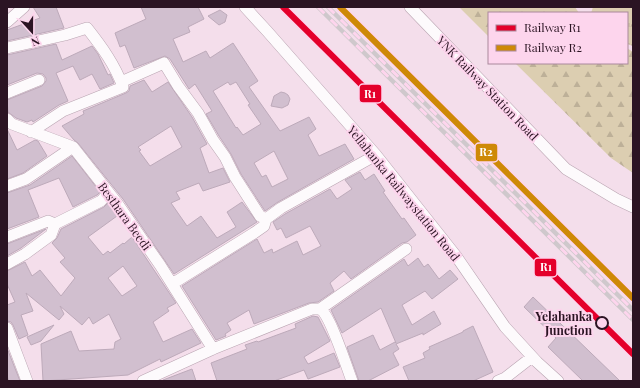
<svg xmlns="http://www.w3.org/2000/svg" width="640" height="388" viewBox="0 0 640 388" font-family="'Playfair Display',serif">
<defs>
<pattern id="grass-tufts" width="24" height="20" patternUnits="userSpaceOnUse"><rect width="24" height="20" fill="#dcceb1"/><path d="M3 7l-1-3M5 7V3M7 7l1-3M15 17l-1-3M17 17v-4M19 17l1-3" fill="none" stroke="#bdb098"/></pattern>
<pattern id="forest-firs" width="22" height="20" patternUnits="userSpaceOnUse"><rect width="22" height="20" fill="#dcceb1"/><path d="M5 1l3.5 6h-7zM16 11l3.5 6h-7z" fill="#bdb098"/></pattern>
</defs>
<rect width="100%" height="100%" fill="#f4deeb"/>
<path fill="url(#grass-tufts)" d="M593,7H633V46L627,44V13H591Z"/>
<path fill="url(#forest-firs)" d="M459,7H575L579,13H489V37Z
M627,48L633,52V173L611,158L515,63H627Z"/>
<path fill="#d1bfcf" stroke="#bdaaba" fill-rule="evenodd" d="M33,7H56L64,28L7,41V30L40,18Z
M141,7H198L204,19L188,27L190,32L173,39L183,62L206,51L210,58L233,43L258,81L249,87L280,131L309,117L316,129L308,135L319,156L345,144L354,159L278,202L265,211L241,174L231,154L219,136L206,114L212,111L195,84L189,89L170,59L165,56L134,68L125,45L120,47L115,33L146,19ZM228,82L230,85L236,82L250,104L248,105L261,124L243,135L237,127L236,128L213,91ZM274,151L288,179L272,187L266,175L262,177L254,163Z
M220,10L227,15L225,22L219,25L208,16Z
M56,44L62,60L92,46L98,54L108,75L110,74L114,83L100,89L92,74L80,80L73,66L56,73L68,101L59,105L33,122L32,120L27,122L16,118L8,112L7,100L42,86L46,81V78L43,74L37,73L7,85V55Z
M144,80L152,92L168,82L192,117L207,144L200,148L209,173L223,168L230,182L203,191L199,183L176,192L180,199L171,203L187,226L201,216L217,238L236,227L227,212L242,202L257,222L174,274L123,199L78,143L74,140L62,126L84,114L83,111L126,93L129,91L130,86ZM171,126L182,147L150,166L139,151L141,150L138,147Z
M281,92L285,93L288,95L290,99L288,105L282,108L271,106L274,96Z
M7,129L17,150L35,140L38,141L47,156L23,173L7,179Z
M72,156L100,192L97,195L73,207L59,178L28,190L39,217L7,229V193L30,185Z
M360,172L365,180L374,174L385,191L383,192L402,219L404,218L416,235L407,242L402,243L351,279L344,271L330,283L334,291L318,302L309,303L254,324L249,310L227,323L231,330L225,334L226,336L216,340L182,286L257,239L264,253L272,249L273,253L297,241L303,255L321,246L310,226L286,238L281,228L277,230L273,222L285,214L330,189L337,199L352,189L345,180Z
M108,203L117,216L88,237L103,255L108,251L110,253L123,243L124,244L132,237L176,303L167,308L169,311L153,322L163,342L192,329L201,343L161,362L160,359L128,375L43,381L41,344L71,331L79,351L114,349L115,342L121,339L109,314L93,324L89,317L82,325L60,306L64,314L59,320L26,293L33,311L21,315L28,335L19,339L13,325L11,322L7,321V305L15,302L7,284V271L25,262L32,276L40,270L61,296L75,278L60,262L65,258L52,243L57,238L61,229L104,207ZM123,266L137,286L122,296L108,278Z
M46,229L21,248L7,256V244Z
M418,258L424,267L428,264L439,279L450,270L458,279L432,299L425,291L402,305L412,325L434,311L441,324L423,335V333L396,344L399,349L393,353L399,365L368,381H359L347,347L373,335L380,350L395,342L396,343L381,308L342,333L331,310L404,259L408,266Z
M533,297L620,381H583L548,347L556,338L524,307Z
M313,316L318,317L330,341L304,357L308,364L334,353L340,367L308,379L304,370L274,381H217L211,363L247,349L245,345L257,341L258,342L296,328L295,324Z
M54,325L41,341L31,345L27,337Z
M473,326L493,372L473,381H409L403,367L425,358L423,353L430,349L429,347L463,332V331Z
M7,348L20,381H9L7,376Z
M192,369L196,381H163V380Z"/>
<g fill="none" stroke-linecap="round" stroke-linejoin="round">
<g stroke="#b9a4b1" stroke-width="12">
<path id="street" d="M245,7L267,31L376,155L456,256L505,327L537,362L558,381
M410,7L566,169L616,199L633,207
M7,22L24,7
M7,48L65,35L87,28C102,47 115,65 123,87L63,111L31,132
M121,82L164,63L178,86L198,113L213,140L225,157L235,177L260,216L266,219
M7,93L39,80
M7,119L12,124L73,147L117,203L160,265L213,349
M7,186L26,179L73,147
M7,237L48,221L55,224
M7,264L25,254L51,235L55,224L101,201L108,193
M172,284L254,233L264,226L266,219L281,208L376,155
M320,309C330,314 347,368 352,381
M7,328L27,381
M143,381L213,349L312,309H320L406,249
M498,381L505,378L532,357"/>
</g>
<use href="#street" stroke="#fdfafc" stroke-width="11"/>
<g stroke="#cfc8cc" stroke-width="4.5">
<path id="rail" d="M318,7L633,320
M328,7L633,310"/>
</g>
<use href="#rail" stroke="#fdd5ed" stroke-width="3" stroke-dasharray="9" stroke-linecap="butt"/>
<g stroke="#fdd5ed" stroke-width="9">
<path id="rail-1" d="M283,7L633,354"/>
</g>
<g stroke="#fdd5ed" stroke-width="9">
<path id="rail-2" d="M340,7L633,298"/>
</g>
<use href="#rail-1" stroke="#e4002b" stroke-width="6"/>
<use href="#rail-2" stroke="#ce8907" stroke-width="6"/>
</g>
<circle fill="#fdd5ed" stroke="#2b1423" stroke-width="2" cx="602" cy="323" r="6"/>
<g text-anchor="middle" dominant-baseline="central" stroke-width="4" stroke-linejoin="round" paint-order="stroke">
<g font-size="12" fill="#2b1423" stroke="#fdd5ed">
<text transform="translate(488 88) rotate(46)">YNK Railway Station Road</text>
<text transform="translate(404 193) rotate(51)">Yellahanka Railwaystation Road</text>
<text transform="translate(125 216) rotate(54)">Besthara Beedi</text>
</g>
<g font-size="12" font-weight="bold" fill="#2b1423" stroke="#fdd5ed" text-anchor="end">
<text x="592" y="316">Yelahanka<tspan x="592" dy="14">Junction</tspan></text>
</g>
</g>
<g stroke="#fdd5ed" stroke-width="1.5">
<rect x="359" y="84" width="23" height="19" rx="4" fill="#e4002b"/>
<rect x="475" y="143" width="23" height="19" rx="4" fill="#ce8907"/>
<rect x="534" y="258" width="23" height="19" rx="4" fill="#e4002b"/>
</g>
<g font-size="11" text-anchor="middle" font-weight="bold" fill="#fff">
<text x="370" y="98">R1</text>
<text x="486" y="156">R2</text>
<text x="546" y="271">R1</text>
</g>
<rect width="640" height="388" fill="none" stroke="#2b1423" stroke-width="16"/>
<rect x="488" y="12" width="140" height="52" fill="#fdd5ed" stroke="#a9889c"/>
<rect x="496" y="25" width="20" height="6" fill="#e4002b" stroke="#a9889c"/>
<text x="524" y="32" font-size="12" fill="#2b1423">Railway R1</text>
<rect x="496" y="45" width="20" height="6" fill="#ce8907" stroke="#a9889c"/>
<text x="524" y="52" font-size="12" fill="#2b1423">Railway R2</text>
<g transform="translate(32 32) rotate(159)" stroke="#fdd5ed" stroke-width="3" paint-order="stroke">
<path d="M0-3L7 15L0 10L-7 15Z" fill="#2b1423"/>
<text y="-6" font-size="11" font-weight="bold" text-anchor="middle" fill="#2b1423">N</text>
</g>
</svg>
